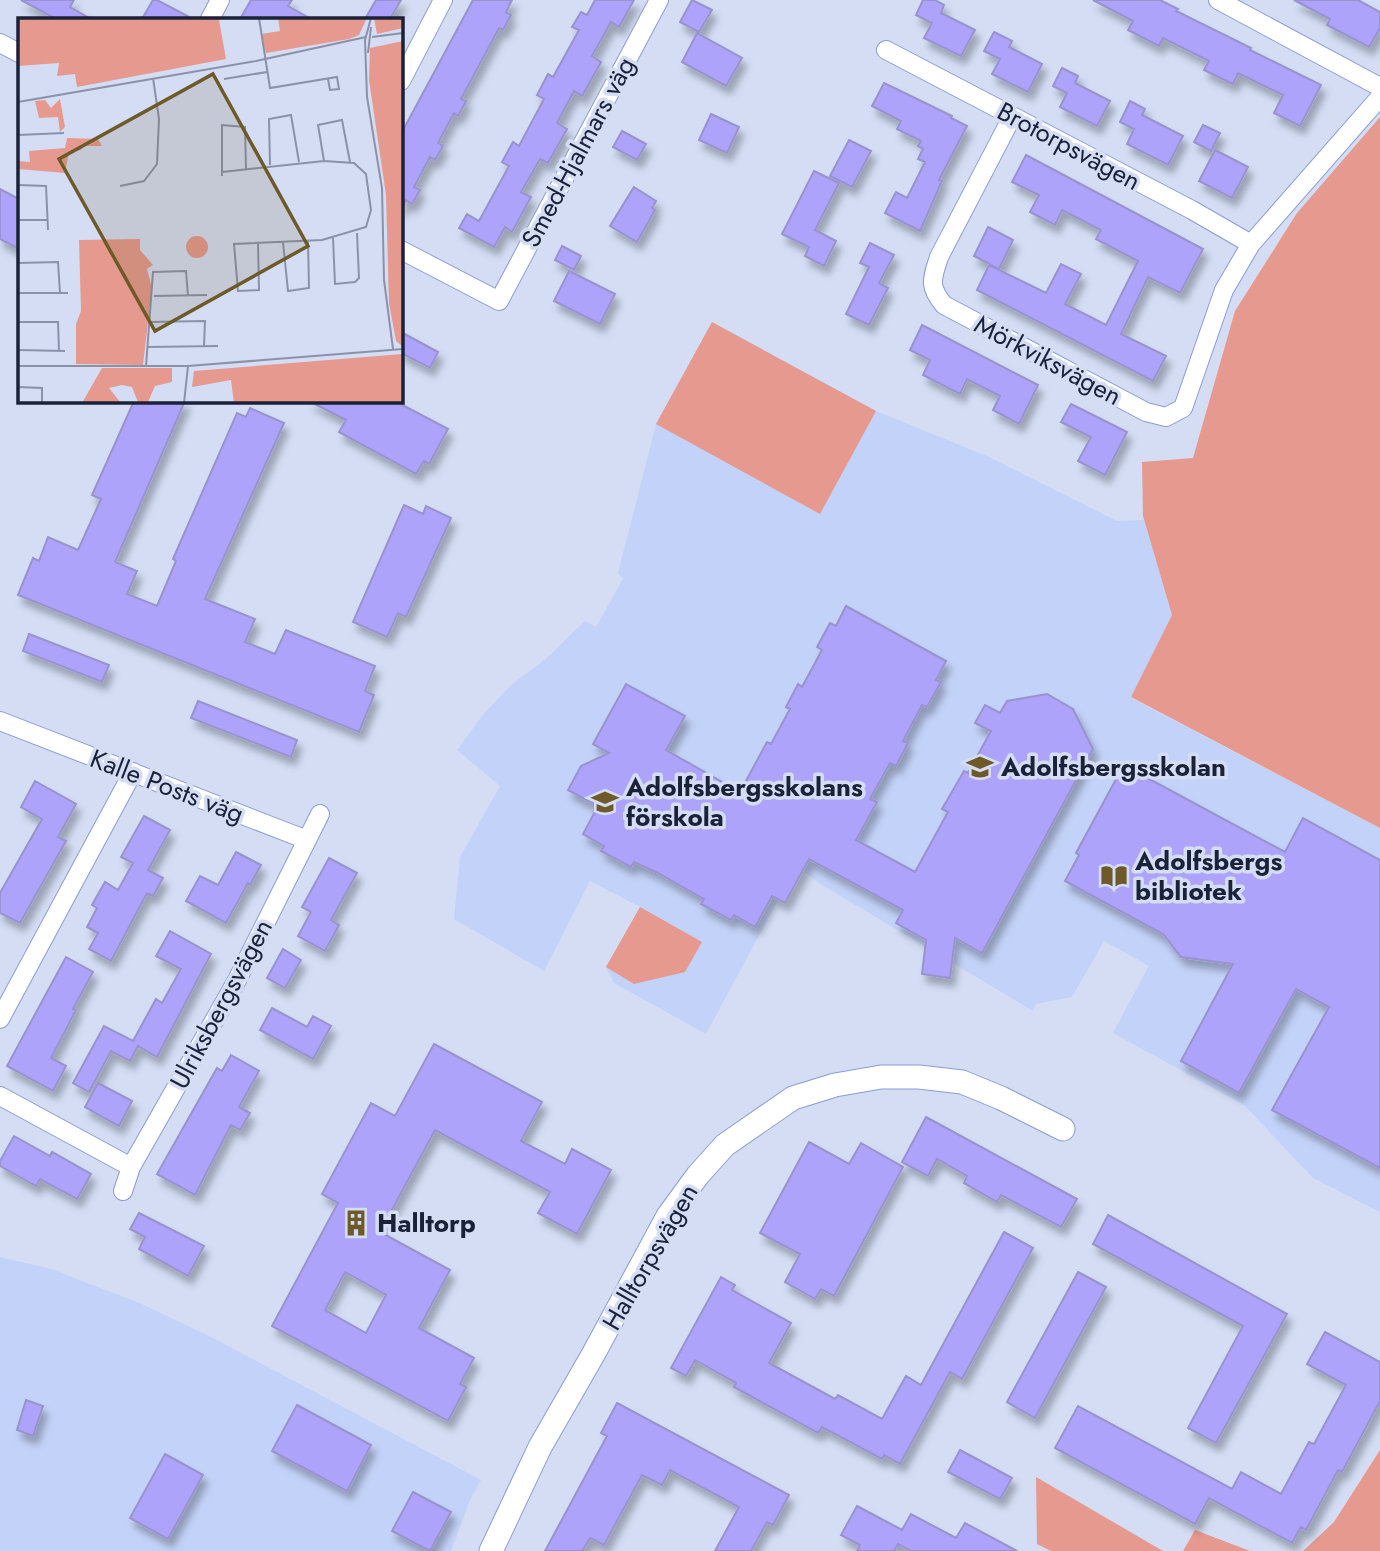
<svg xmlns="http://www.w3.org/2000/svg" width="1380" height="1551" viewBox="0 0 1380 1551" font-family="Jost,sans-serif">
<defs>
<filter id="shadow"><feDropShadow dx="4.5" dy="8" stdDeviation="3.5" flood-color="#0004"/></filter>
</defs>
<rect width="100%" height="100%" fill="#d4ddf4"/>
<path fill="#c3d2f8" d="M712,322L876,411L989,457L1117,521L1144,520L1172,615L1131,698L1380,828V1212L1313,1178L1244,1105L1113,1033L1149,966L1104,941L1072,997L1036,1004L1033,1011L817,882L803,870L785,903L778,900L706,1034L614,983L606,967L640,907L590,881L544,971L454,919L460,857L500,786L457,750L482,716L510,686L548,657L585,621L596,627L623,579L618,573L656,424Z
M0,1257L51,1269L142,1304L215,1339L481,1480L470,1500L451,1551H0Z"/>
<path fill="#e6998e" d="M1380,117V828L1131,697L1172,615L1143,516L1142,462L1193,458L1235,311L1297,213Z
M712,322L876,411L820,514L656,424Z
M640,907L702,942L685,972L634,984L606,967Z
M1380,1450V1551H1303L1334,1522Z
M1036,1477L1163,1551H1051L1037,1544Z
M1195,1530L1250,1551H1183Z"/>
<path fill="#ada3fb" stroke="#9893cc" stroke-width="2" fill-rule="evenodd" filter="url(#shadow)" d="M21,0H74L70,7L91,19H56Z
M153,0H157L193,19H142Z
M251,0H292L288,6L311,19H240Z
M376,0H401L390,19H365Z
M473,0H512L506,12L511,15L503,30L499,28L461,99L466,101L458,116L454,113L438,143L443,146L435,160L430,157L414,187L420,190L412,204L406,200L401,210V134Z
M595,0H634L619,27L611,22L592,56L601,62L582,96L574,91L557,123L567,129L548,163L540,159L521,192L531,197L512,232L505,227L494,247L459,228L467,214L479,221L509,166L502,162L513,142L519,146L544,99L537,95L548,74L553,77L579,30L572,27L581,12L587,15Z
M692,0L712,10L699,32L680,22Z
M923,0H935L944,5L941,13L975,30L961,56L924,38L932,23L916,15Z
M1093,0H1160L1178,9L1176,11L1251,48L1250,50L1321,85L1300,126L1274,113L1283,95L1238,73L1233,84L1204,70L1209,61L1163,38L1159,46L1128,30L1133,21Z
M1294,0H1358L1380,12V28L1369,47L1327,25L1330,19Z
M994,32L1012,41L1009,47L1042,64L1028,92L992,74L1000,59L984,51Z
M697,33L742,58L726,86L682,62Z
M1062,68L1078,76L1075,83L1110,101L1097,126L1060,107L1067,93L1053,86Z
M884,83L952,116L951,118L967,126L939,180L942,181L920,231L885,213L896,192L907,198L925,162L918,159L923,149L918,146L921,141L897,129L901,121L872,106Z
M1130,101L1145,109L1142,115L1183,136L1168,165L1127,144L1134,129L1120,122Z
M711,114L739,127L727,153L699,140Z
M1203,125L1220,133L1211,151L1194,142Z
M622,131L646,144L637,160L613,147Z
M849,140L871,151L852,187L830,176Z
M1215,150L1248,167L1232,198L1199,181Z
M1026,155L1203,249L1180,293L1148,277L1121,334L1166,356L1153,381L977,290L989,265L1046,293L1061,264L1081,274L1065,304L1106,325L1138,261L1096,239L1101,230L1062,210L1055,225L1030,212L1039,195L1012,182Z
M814,171L839,183L815,230L836,241L824,266L805,256L809,247L782,234Z
M634,187L656,201L652,208L655,210L637,242L610,226Z
M0,189L19,199V249L0,239Z
M988,227L1013,240L999,269L974,256Z
M870,243L894,255L879,283L888,288L869,325L846,314L869,267L860,263Z
M562,246L581,256L574,270L555,260Z
M569,271L615,294L600,324L554,301Z
M922,325L1038,385L1019,424L993,410L1000,396L967,379L960,394L923,375L930,360L910,350Z
M401,332L438,352L430,368L401,353Z
M134,401H185L115,562L137,571L127,594L157,606L176,561L173,559L237,413L246,417L250,408L284,423L205,599L255,619L245,642L275,654L286,630L375,666L365,691L374,695L359,732L18,595L33,558L39,561L48,537L78,550L101,499L92,495Z
M309,401H395L448,429L429,464L424,461L416,474L339,432L346,420Z
M1071,404L1127,432L1105,475L1078,461L1091,437L1061,422Z
M404,505L423,514L426,506L451,518L406,617L398,613L387,637L353,622Z
M846,606L946,661L936,680L941,682L927,707L922,705L903,741L908,743L896,766L890,763L870,799L877,802L856,840L915,872L948,812L942,809L964,771L968,773L991,731L975,723L985,705L1000,713L1007,701L1047,694L1073,709L1093,749L982,953L955,938L950,978L922,974L926,940L896,923L903,910L809,859L785,903L772,896L755,927L734,915L731,920L701,904L704,899L656,872L634,862L631,867L601,851L604,846L583,834L598,806L568,790L581,766L609,753L593,744L626,684L685,716L666,750L740,792L767,742L771,744L790,709L786,707L798,684L802,687L822,650L817,647L830,623L836,626Z
M29,634L109,665L102,682L23,651Z
M198,701L297,740L291,757L191,718Z
M1127,767L1285,852L1303,818L1380,860V1168L1272,1110L1329,1007L1296,989L1239,1093L1181,1061L1233,964L1181,957L1163,934L1065,881L1079,855L1076,853L1120,772L1123,774Z
M35,781L76,804L58,837L66,841L20,923L0,913V893L42,819L21,807Z
M144,816L170,830L148,870L163,878L153,896L147,893L111,961L89,949L98,933L87,927L97,908L92,905L105,882L118,890L133,863L121,857Z
M236,852L261,865L250,885L248,883L226,923L186,901L200,876L218,885Z
M329,858L357,873L331,920L339,925L325,951L298,936L311,912L302,907Z
M170,931L211,954L157,1057L138,1046L130,1061L111,1051L89,1092L73,1083L104,1026L133,1041L156,999L162,1003L181,969L156,956Z
M283,949L301,960L285,988L267,978Z
M66,957L93,972L73,1009L76,1010L51,1058L66,1066L53,1091L7,1066Z
M272,1008L307,1027L313,1016L331,1026L313,1059L260,1030Z
M434,1044L542,1102L521,1141L565,1164L572,1149L611,1170L577,1234L538,1213L550,1192L435,1130L380,1232L450,1270L419,1328L474,1358L460,1384L466,1387L448,1421L272,1326L338,1203L322,1194L371,1103L395,1116ZM345,1272L386,1295L366,1333L325,1310Z
M231,1055L259,1071L239,1107L250,1113L240,1130L231,1125L195,1195L157,1174L217,1068L222,1071Z
M98,1083L132,1101L119,1126L85,1107Z
M926,1117L1077,1199L1061,1227L1001,1195L997,1202L964,1183L967,1176L937,1159L928,1176L902,1162Z
M14,1136L50,1156L52,1152L91,1174L77,1199L40,1179L36,1186L0,1166V1161Z
M809,1142L849,1164L861,1143L903,1167L834,1296L821,1289L815,1299L785,1282L800,1254L760,1233Z
M139,1213L204,1246L188,1276L139,1249L145,1237L130,1229Z
M1108,1215L1287,1314L1216,1443L1188,1428L1243,1326L1093,1244Z
M1004,1232L1033,1248L962,1379L950,1372L900,1464L884,1455L882,1459L822,1427L818,1433L734,1387L736,1383L695,1360L686,1376L671,1368L721,1277L735,1285L732,1290L791,1323L769,1363L835,1399L838,1395L882,1419L906,1376L921,1385Z
M1078,1272L1106,1287L1035,1418L1007,1402Z
M1325,1332L1380,1362V1401L1342,1472L1338,1470L1306,1530L1301,1527L1292,1543L1209,1498L1195,1524L1055,1448L1078,1406L1232,1489L1241,1472L1281,1494L1309,1442L1314,1444L1346,1385L1307,1364Z
M26,1400L43,1406L33,1436L17,1430Z
M617,1403L789,1495L773,1525L767,1522L751,1551H715L739,1507L670,1470L662,1485L642,1475L604,1545L590,1538L582,1551H545L607,1436L601,1433Z
M297,1405L371,1445L347,1491L272,1451Z
M960,1450L1012,1478L1000,1499L948,1472Z
M165,1454L203,1475L168,1539L130,1518Z
M413,1492L451,1512L430,1551L392,1531Z
M857,1506L902,1530L911,1514L956,1538L965,1523L1017,1551H911L898,1544L894,1551H857L860,1545L841,1535Z"/>
<g fill="none" stroke-linecap="round" stroke-linejoin="round">
<g stroke="#899dd3" stroke-width="20">
<path id="minor" d="M1218,0L1380,87
M210,19L220,0
M0,43L19,53
M886,50L1192,210L1251,244
M401,81L443,0
M1012,117L939,257C932,279 928,286 944,305L1146,412L1166,417L1183,408L1224,290L1251,244L1380,97
M401,250L499,301L659,0
M0,721L307,840
M0,1019L133,772
M0,1096L131,1167L236,982L320,814
M123,1191L131,1167"/>
</g>
<g stroke="#899dd3" stroke-width="25">
<path id="tertiary" d="M491,1551L540,1447L594,1353L668,1216L698,1175L725,1145L793,1098L835,1085L881,1077H919L962,1082L1001,1098L1063,1129"/>
</g>
<use href="#minor" stroke="#fff" stroke-width="18"/>
<use href="#tertiary" stroke="#fff" stroke-width="23"/>
</g>
<defs>
<g id="school-bare" transform="scale(2.1)"><path d="M0-5L7-2L0 1L-7-2ZM-4 1L0 2.5L4 1V4Q0 6-4 4Z" fill="#6e5a29" stroke="#d4ddf4" stroke-width="2.5" paint-order="stroke"/></g>
<g id="library-bare" transform="scale(2.1)"><path d="M-6-4Q-3-5.5-.7-3.5V5Q-3 3-6 4ZM6-4Q3-5.5 .7-3.5V5Q3 3 6 4Z" fill="#6e5a29" stroke="#d4ddf4" stroke-width="2.5" paint-order="stroke"/></g>
<g id="building-bare" transform="scale(2.1)"><path d="M-4-6H4V6H1V3H-1V6H-4ZM-2.5-4.3h1.7v1.8h-1.7ZM.8-4.3h1.7v1.8H.8ZM-2.5-1h1.7V.8h-1.7ZM.8-1h1.7V.8H.8Z" fill="#6e5a29" stroke="#d4ddf4" stroke-width="2.5" paint-order="stroke"/></g>
</defs>
<g fill-rule="evenodd">
<use href="#school-bare" x="980" y="767"/>
<use href="#school-bare" x="605" y="802"/>
<use href="#library-bare" x="1114" y="876"/>
<use href="#building-bare" x="356" y="1223"/>
</g>
<g text-anchor="middle" dominant-baseline="central" stroke-width="7" stroke-linejoin="round" paint-order="stroke">
<g font-size="26" fill="#1b2237" stroke="#d4ddf4">
<text transform="translate(1069 146) rotate(28)">Brotorpsvägen</text>
<text transform="translate(578 152) rotate(-62)">Smed-Hjalmars väg</text>
<text transform="translate(1048 360) rotate(28)">Mörkviksvägen</text>
<text transform="translate(167 786) rotate(21)">Kalle Posts väg</text>
<text transform="translate(221 1004) rotate(-62)">Ulriksbergsvägen</text>
<text transform="translate(650 1257) rotate(-60)">Halltorpsvägen</text>
</g>
<g font-size="26" font-weight="bold" fill="#1b2237" stroke="#d4ddf4" text-anchor="start">
<text x="1001" y="767">Adolfsbergsskolan</text>
<text x="626" y="787">Adolfsbergsskolans<tspan x="626" dy="30">förskola</tspan></text>
<text x="1135" y="861">Adolfsbergs<tspan x="1135" dy="30">bibliotek</tspan></text>
<text x="377" y="1223">Halltorp</text>
</g>
</g>
<g transform="translate(18 18)">
<rect width="385" height="385" fill="#d4ddf4"/>
<path d="M0,0H209L201,2L208,41L59,69L57,56L39,58L41,45L0,48ZM260,0H349L341,17L331,21L248,35L243,16L262,13ZM356,0H385V10L359,16ZM385,23V329L378,323L371,285L368,177L351,62L352,30ZM42,81L47,109L42,114L40,99L21,100L17,83L27,82L33,90ZM49,120L80,121L84,128H64L63,132L51,134L47,155L0,151V143L12,144L11,133L47,130ZM168 229a11 11 0 1 1 22 0a11 11 0 1 1-22 0ZM122,221V232L135,247L129,251L134,270L125,347L58,346V306L63,293L61,222ZM385,336V385H216L213,362L174,369L176,353ZM84,350H154V364L137,368L130,384H120L114,369L104,367L91,370L103,385H64Z" fill="#e6998e"/>
<path fill="none" stroke="#8a92a8" stroke-width="2" d="M241,0L252,70L319,59L321,71L312,72L310,61M353,0L347,22L349,79L364,170L366,262L375,331M354,19L385,15M350,35L353,9M206,61L249,54M0,84L238,43L348,19M0,117L46,115M306,143L300,107L324,102L332,144M252,147L251,101L273,97L281,144M204,154L306,143L336,145L348,156L353,192L348,209L304,222L216,226L220,273L241,272L240,225M204,158V107L227,109L228,151M0,167L28,168L30,212M102,168L126,163L139,146L141,101L135,60M0,202H30M315,220L317,266L337,264L341,260L339,215M265,224L270,273L291,270L290,223M0,245L40,244L42,275M0,275H50M136,278L189,277M0,304H40L41,333M131,304L187,303L186,328M129,329L200,328M0,332L47,333M0,348H170L385,331M128,348L135,254L168,253L170,278M0,369L24,370V385M166,385L170,348"/>
<path fill="#6e5a29" fill-opacity="0.15" stroke="#6e5a29" stroke-width="3.5" d="M195,56L290,228L137,313L41,141Z"/>
<rect width="385" height="385" fill="none" stroke="#1b2237" stroke-width="3.5"/>
</g>
</svg>
